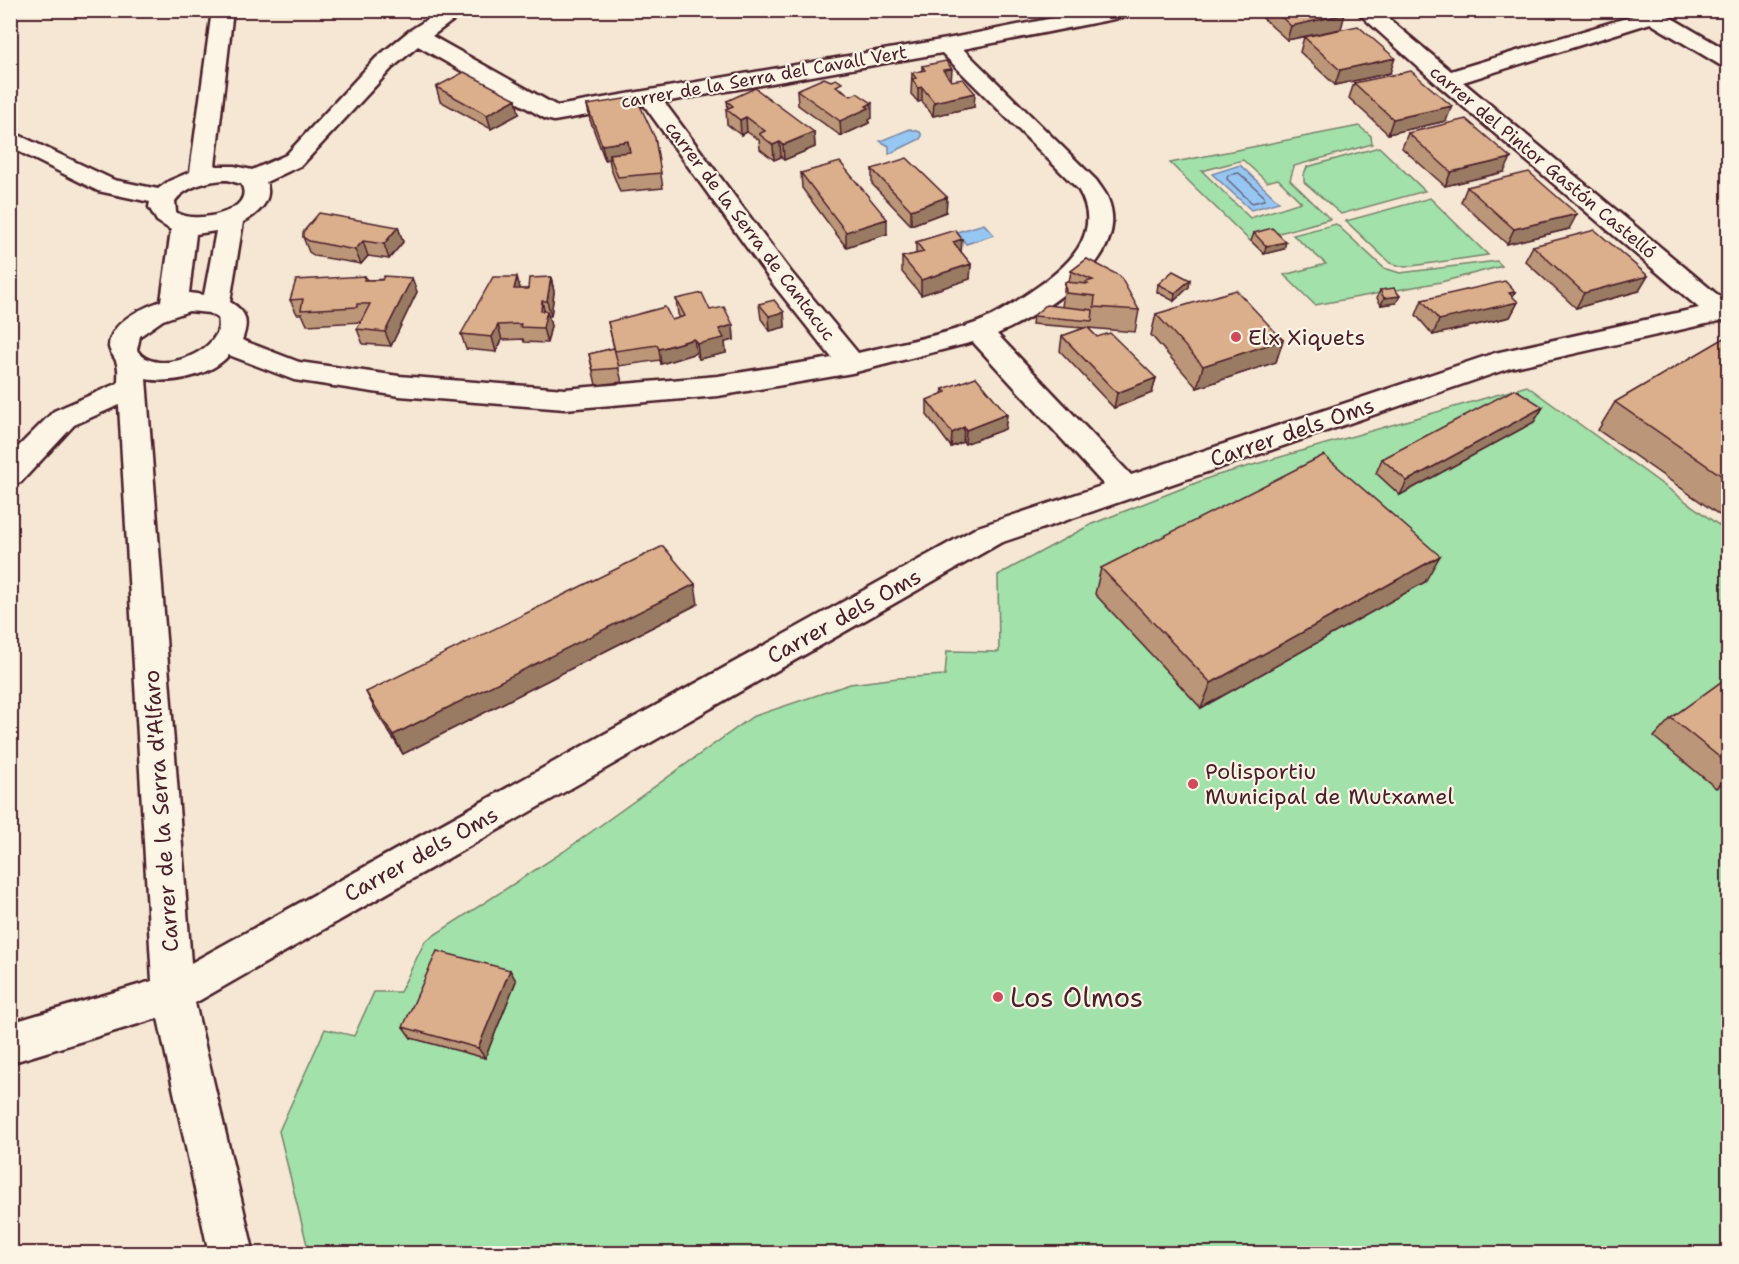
<svg xmlns="http://www.w3.org/2000/svg" width="1739" height="1264" viewBox="0 0 1739 1264" font-family="'Shantell Sans',sans-serif">
<rect width="100%" height="100%" fill="#f5e7d3"/>
<filter id="ink" filterUnits="userSpaceOnUse"><feTurbulence type="fractalNoise" baseFrequency=".0167" numOctaves="2"/><feDisplacementMap in="SourceGraphic" scale="12" xChannelSelector="R" yChannelSelector="G"/><feConvolveMatrix kernelMatrix="1 2 1 2 8 2 1 2 1" color-interpolation-filters="sRGB"/></filter>
<g filter="url(#ink)">
<path fill="#a2e1aa" stroke="#76806a" stroke-width="1.5" fill-rule="evenodd" d="M1359,126L1371,136L1372,144L1294,166L1290,180L1330,219L1250,241L1170,163ZM1243,160L1267,182L1278,179L1301,202L1250,218L1202,171Z
M1379,147L1425,191L1341,214L1304,182V174L1307,167Z
M1430,198L1488,255L1405,267L1390,263L1346,221Z
M1336,224L1384,268L1400,273L1497,261L1502,266L1441,282L1315,305L1284,275L1326,264L1293,235Z
M1527,386L1728,532V1253H309L279,1131L325,1029L354,1036L374,992H400L425,941L563,852L752,717L850,684L898,678L945,675L947,651L999,652L998,575L1092,524L1211,477Z"/>
<path fill="#96c6f2" stroke="#7883a2" stroke-width="1.5" d="M910,129L920,132L922,136L920,139L889,154V146L880,141Z
M1240,165L1279,202L1251,210L1212,174Z
M984,224L994,235L966,244L957,232Z"/>
<g fill="none" stroke-linecap="round" stroke-linejoin="round">
<path stroke="#68627b" stroke-width="1.5" d="M1239,173L1264,196V200L1252,203L1227,179L1228,175Z"/>
<g stroke="#4a1f2b" stroke-width="5">
<path id="street" d="M212,10H233L215,166H234L252,170L286,155L376,58L409,31L442,10H467L432,36L557,106L947,39L1094,10H1139L1136,14L1129,16L963,49L1096,180C1100,186 1106,193 1108,199C1133,260 1041,314 997,334L1131,475L1495,353L1699,308L1438,85L1355,10H1378L1451,71L1646,12L1656,10L1664,16L1660,20L1463,82L1726,302L1728,301V319L1510,368L1000,543L195,1003L254,1254H209L158,1018L10,1063V1023L152,981L119,405L74,425L21,482L10,485V455L54,411L118,383C118,377 119,370 117,364C116,358 110,353 109,347C109,322 142,308 161,301L171,230L157,221L149,207L150,202L98,191L10,147V131L114,180L158,189L169,181L190,172ZM418,46L546,119L554,121L644,105L773,284L832,358L718,376L565,389L399,376L299,362L242,340C249,322 247,312 230,302L243,222C258,214 274,200 266,182L302,165L392,68ZM942,53L1078,189C1106,235 1065,269 1030,292C1011,305 992,318 970,325C934,337 895,344 858,353L791,272L664,102ZM228,180L241,184C257,211 195,226 176,212L175,201C186,186 210,180 228,180ZM216,231L204,295L189,293L196,234ZM189,311L209,313L218,318C227,351 155,379 137,350L140,336L163,320ZM973,342L1104,485L978,527L191,963L146,379C173,384 210,376 229,355L294,380L399,396L565,409L718,396L852,373Z"/>
</g>
<g stroke="#4a1f2b" stroke-width="5">
<path id="secondary" d="M1632,10H1658L1728,51V66L1720,65L1635,14Z"/>
</g>
<use href="#street" fill="#fcf5e5" fill-rule="evenodd"/>
<use href="#secondary" fill="#fcf5e5" fill-rule="evenodd"/>
</g>
<path fill="#bc9678" stroke="#4a1f2b" stroke-width="1.5" d="M1254,10H1340L1341,29L1287,40Z
M1304,37L1390,73L1335,85L1300,52Z
M922,66L952,81L974,107L933,116L922,101L918,102L911,94L912,73L922,71Z
M1354,83L1446,121L1388,134L1349,98Z
M436,87L519,114L491,129L440,101Z
M842,89L872,118L869,120V123L841,136L798,105L797,90Z
M727,101L814,132L815,147L784,160L781,157L774,160L760,149L759,140L747,132L741,135L727,124L726,109L728,108Z
M587,105L655,138L663,188L620,192L611,169L609,159L605,160L590,120Z
M1408,133L1504,172L1445,186L1402,148Z
M872,169L947,197L946,212L911,225L872,184Z
M801,173L887,234L846,247L802,188Z
M1467,187L1569,229L1507,244L1461,202Z
M398,227L403,242L389,259L368,256L361,264L315,256L309,252L303,237Z
M1254,233L1284,249L1264,254L1251,241Z
M916,242L961,252L971,264L970,279L921,295L902,272V257L916,254Z
M1533,246L1639,291L1576,308L1525,261Z
M1087,259L1139,310L1135,332L1088,328L1097,337L1156,378L1152,393L1114,408L1060,351L1062,336L1084,328L1032,324L1033,316L1062,307L1065,282H1069L1071,271Z
M365,276L367,280L412,278L417,292L391,346L363,344L357,329L361,322L307,325L302,314H297L290,300Z
M517,277L520,289H528L551,277L554,292L551,316H548L551,326L547,343L524,342L523,339L502,340L496,352L466,349L461,334Z
M1190,280L1189,287L1174,301L1157,292L1158,284Z
M1380,290L1396,303L1381,305L1377,298Z
M1515,292L1512,297L1518,302L1510,317L1433,335L1416,315L1422,300Z
M676,299L710,310L733,325L734,340L725,342L726,353L699,359L696,353L661,364L660,360L618,366L622,382L596,385L589,354L614,348L608,322L672,320L680,318L678,314Z
M759,304L784,312L785,327L770,331L761,319Z
M1156,314L1283,340L1276,362L1197,388L1151,335Z
M1728,336V521L1598,430L1615,402Z
M943,389L1007,414L1005,429L965,444L963,442L951,447L927,415V400L942,394Z
M1543,407L1534,422L1400,495L1376,473L1382,459Z
M1101,568L1425,582L1201,708L1095,594Z
M698,604L403,754L376,712L366,692Z
M1728,677V779L1716,788L1654,737L1671,718Z
M510,970L516,981L485,1058L411,1038L403,1027Z"/>
<path fill="#997a62" stroke="#4a1f2b" stroke-width="1.5" d="M1345,14L1341,29L1287,40L1291,26Z
M1395,58L1390,73L1335,85L1340,70Z
M952,69L951,83L943,70Z
M922,87V101L918,102V88Z
M975,93L974,107L933,116L934,102Z
M516,99L519,114L491,129L487,115Z
M872,103V118L869,120V123L841,136L840,121L866,106Z
M1452,106L1446,121L1388,134L1393,119Z
M746,117L747,132L741,135L740,120Z
M814,132L815,147L784,160L783,145Z
M628,141L631,156L609,154V159L605,160L602,145Z
M780,142L781,157L774,160L773,145Z
M1511,158L1504,172L1445,186L1451,172Z
M947,197L946,212L911,225V210Z
M1577,214L1569,229L1507,244L1514,229Z
M887,219V234L846,247V232Z
M398,227L403,242L389,259L384,244Z
M962,239L961,254L953,242Z
M363,241L368,256L361,264L355,250Z
M1286,242L1284,249L1264,254L1266,246Z
M971,264L970,279L921,295V280Z
M1648,276L1639,291L1576,308L1584,293Z
M517,277L521,292L514,289Z
M551,277L554,292L551,316L547,301Z
M412,278L417,292L391,346L385,332Z
M1190,280L1189,287L1174,301L1175,293Z
M1515,292L1509,304L1518,302L1510,317L1433,335L1439,320L1509,293Z
M1400,296L1396,303L1381,305L1384,298Z
M542,301L546,317L547,311L551,326L547,343L543,328L541,311Z
M784,312L785,327L770,331L769,316Z
M498,325L502,340L496,352L492,337Z
M733,325L734,340L725,342L726,353L699,359L697,344L719,329Z
M694,339L696,353L661,364L659,349Z
M1283,340L1276,362L1197,388L1203,366Z
M1156,378L1152,393L1114,408L1117,393Z
M1543,407L1534,422L1400,495L1407,481Z
M1007,414L1005,429L965,444L966,430Z
M964,427L963,442L951,447L952,433Z
M1440,556L1425,582L1201,708L1211,683Z
M695,584L698,604L403,754L393,735Z
M1728,776V779L1716,788Z
M510,970L516,981L485,1058L478,1048Z"/>
<path fill="#dbaf8c" stroke="#4a1f2b" stroke-width="1.5" d="M1274,10H1340L1345,14L1291,26Z
M1358,26L1395,58L1340,70L1304,37Z
M946,61L952,69L943,70L951,81L963,79L975,93L934,102L922,87L918,88L912,79L916,78L912,73L925,70L922,66Z
M1411,71L1452,106L1393,119L1354,83Z
M464,72L516,99L487,115L436,87Z
M824,78L831,81L836,79L842,83L836,86L851,96L857,93L872,103L866,106L869,108L840,121L797,90Z
M755,88L814,132L783,145L780,142L773,145L759,134L765,131L746,117L740,120L726,109L733,106L727,101Z
M636,97L655,138L661,173L618,177L609,154L630,152L628,141L602,145L587,105Z
M1466,119L1511,158L1451,172L1408,133Z
M907,158L947,197L911,210L872,169Z
M840,162L887,219L846,232L801,173Z
M1529,172L1577,214L1514,229L1467,187Z
M319,213L398,227L384,244L363,241L355,250L309,241L303,237V232Z
M1272,228L1286,242L1266,246L1254,233Z
M955,230L962,239L953,242L971,264L921,280L902,257L924,252L916,242Z
M1595,230L1648,276L1584,293L1533,246Z
M1087,259L1120,276L1139,310L1094,307L1095,296L1066,293L1065,282L1088,284L1086,282L1093,280L1071,271Z
M1173,271L1190,280L1175,293L1158,284Z
M365,276L364,280H382L384,276L412,278L385,332L357,329L370,304H357V307L301,310L303,299L290,300L296,280Z
M493,277H517L514,289H528L529,278L551,277L547,301H542L541,311H547L543,328L520,327L521,324L498,325L492,337L461,334Z
M1505,281L1515,292L1509,293L1518,302L1439,320L1422,300Z
M1394,288L1400,296L1384,298L1380,290Z
M1236,290L1283,340L1203,366L1156,314Z
M702,293L710,310L724,307L733,325L719,329L724,338L697,344L694,339L659,349L657,345L615,351L608,322L665,307L672,320L685,316L676,299Z
M774,300L784,312L769,316L759,304Z
M1046,305L1093,310L1092,321L1033,316Z
M1087,327L1097,337L1110,333L1156,378L1117,393L1062,336Z
M1728,336V480L1615,402Z
M614,348L619,368L593,370L589,354Z
M976,377L1007,414L966,430L964,427L952,433L927,400L946,392L943,389Z
M1515,389L1543,407L1407,481L1382,459Z
M1324,455L1440,556L1211,683L1101,568Z
M663,546L695,584L393,735L366,692Z
M1728,677V764L1671,718Z
M437,951L510,970L478,1048L403,1027Z"/>
</g>
<g fill="#d1495b" stroke="#fcf5e5" stroke-width="2">
<circle cx="1236" cy="337" r="6"/>
<circle cx="1193" cy="784" r="6"/>
<circle cx="998" cy="997" r="6"/>
</g>
<g text-anchor="middle" dominant-baseline="central" stroke-width="4.5" stroke-linejoin="round" paint-order="stroke">
<g font-size="18" fill="#4a1f2b" stroke="#fcf5e5">
<text transform="translate(764 77) rotate(-10)">carrer de la Serra del Cavall Vert</text>
<text transform="translate(1543 162) rotate(40)">carrer del Pintor Gastón Castelló</text>
<text transform="translate(750 231) rotate(53)">carrer de la Serra de Cantacuc</text>
</g>
<g font-size="22" fill="#4a1f2b" stroke="#fcf5e5" text-anchor="start">
<text x="1248" y="337">Elx Xiquets</text>
<text x="1205" y="771">Polisportiu<tspan x="1205" dy="25">Municipal de Mutxamel</tspan></text>
</g>
<g font-size="22" fill="#4a1f2b" stroke="#fcf5e5">
<text transform="translate(1292 432) rotate(-19)">Carrer dels Oms</text>
<text transform="translate(844 616) rotate(-29)">Carrer dels Oms</text>
<text transform="translate(161 811) rotate(-94)">Carrer de la Serra d'Alfaro</text>
<text transform="translate(421 854) rotate(-29)">Carrer dels Oms</text>
</g>
<g font-size="27" fill="#4a1f2b" stroke="#fcf5e5" text-anchor="start">
<text x="1010" y="997">Los Olmos</text>
</g>
</g>
<rect width="1739" height="1264" fill="none" stroke="#fcf5e5" stroke-width="36"/>
<rect x="18" y="18" width="1703" height="1228" fill="none" stroke="#4a1f2b" stroke-width="2" filter="url(#ink)"/>
</svg>
